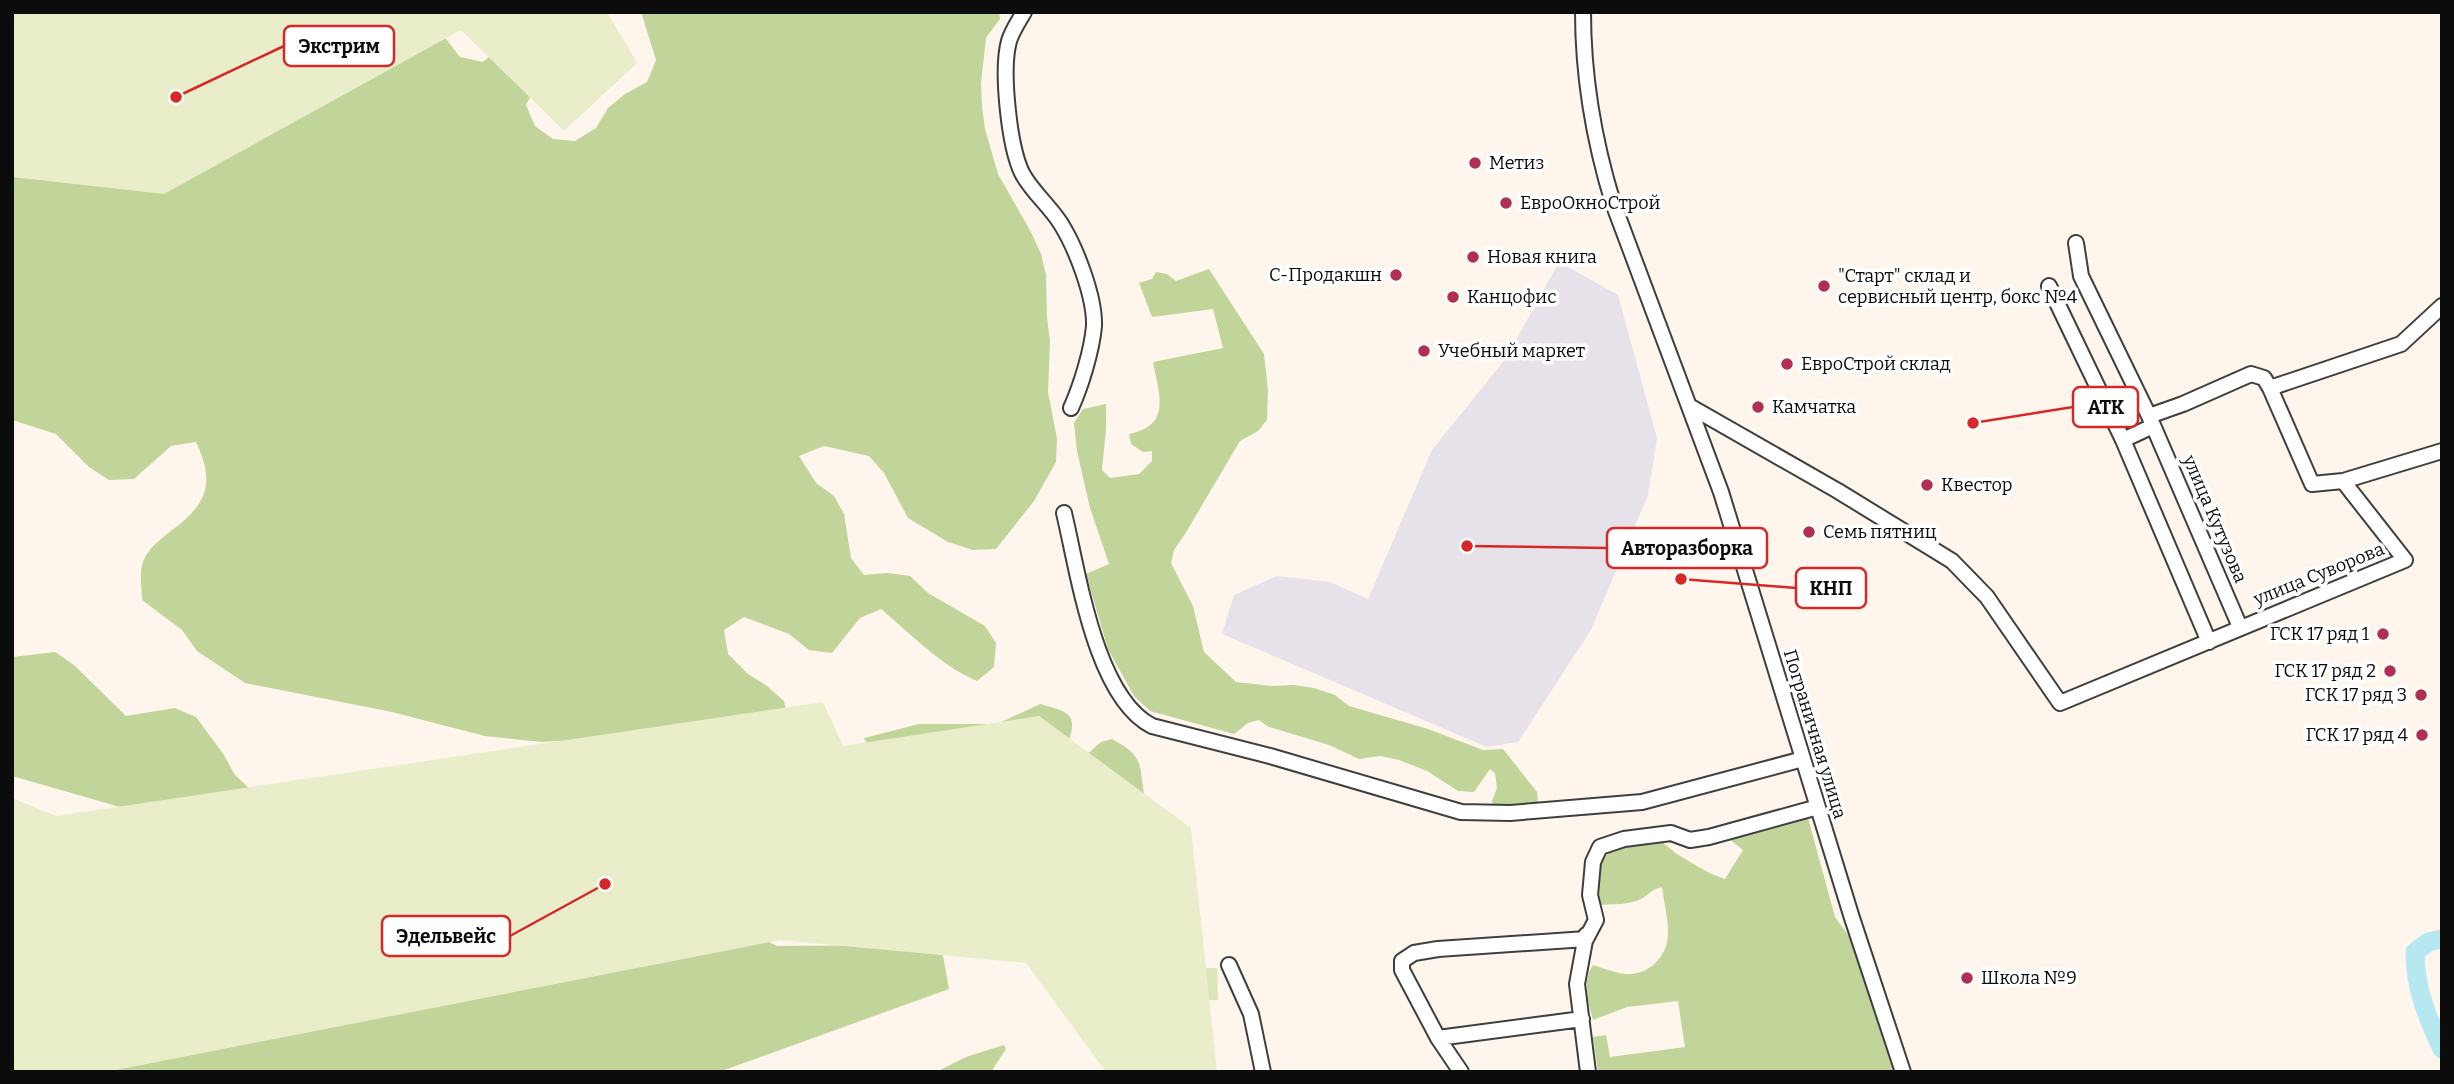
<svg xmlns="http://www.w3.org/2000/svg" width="2454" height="1084" viewBox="0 0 2454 1084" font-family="Bitter,serif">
<rect width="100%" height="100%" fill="#fef6ec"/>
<path fill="#e7e1ea" d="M1559,262L1618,295L1657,438L1648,495L1591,630L1518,742L1487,747L1222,634L1234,595L1277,576L1330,582L1368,599L1432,450L1506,358Z"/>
<path fill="#dae5b9" d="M1217,968L1218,1000L1160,1001L1159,969Z"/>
<path fill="#c1d499" d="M641,12H999L1000,19L986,38L981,83L982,107L985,129L998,174L1031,232L1041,254L1046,275L1047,318L1050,341L1048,392L1057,439L1056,462L1034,501L996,549L973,550L948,542L908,518L884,473L869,456L824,446L799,456L816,483L834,496L844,514L851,558L864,575L887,573L910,576L928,593L985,626L996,643L994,667L977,681C940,665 912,635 881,609L860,618L832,653L809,650L789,634L744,617L724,630L728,654L748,674L767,686L784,701L789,723L743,729L542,742L485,736L392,712L245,683L197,651L182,630L142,600C142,589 139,572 143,562C147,549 162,538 172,530C208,504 215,482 196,442L171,446L134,479L109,480L89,467L56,434L12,420V155L432,21L460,57L483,62L500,47L536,85L526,105L535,126L553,139L575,141L596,128L608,108L625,94L647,82L656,60Z
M1209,269L1264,354L1268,390L1267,420L1258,431L1240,441L1185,534L1174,550L1171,563L1193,606L1204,652L1236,682L1272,686L1294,685L1314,688L1335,695L1349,706L1428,729L1483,750L1503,749L1537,792L1538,803L1531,807L1494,808L1492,801L1497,788L1495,773L1490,769L1474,792L1458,791L1427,771L1399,760L1380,756L1359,759L1329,745L1269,727L1259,720L1248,723L1234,734L1150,711L1134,696L1108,649L1086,574L1109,564L1090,508L1077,451L1074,423L1083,409L1106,404V429L1102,470L1110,478L1139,474L1152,461V451L1143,452L1131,444L1129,434C1172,426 1159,394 1153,362L1223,348L1213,309L1152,317L1139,283L1152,279L1156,272L1167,274L1176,281Z
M55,652L74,665L126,716L175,708L196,717L224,755L235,775L252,791L127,809L12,776V657Z
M1040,704C1076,713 1077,717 1066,751L1084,757L1101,742L1112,739C1143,756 1139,761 1144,794L869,748L864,738L919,724H997Z
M1808,818L1835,917L1854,943L1894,1072H1598L1593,1037L1606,1035L1610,1057L1685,1047L1678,1001L1627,1007L1593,1020C1588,1002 1582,982 1593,965C1603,968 1615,973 1625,974C1649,976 1669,955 1668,932C1668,917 1664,902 1662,887C1650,890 1650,894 1641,899C1630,905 1612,904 1599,905C1594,873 1599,845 1637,842C1644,842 1653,839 1659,841C1665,843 1671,850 1677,854C1692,863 1708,874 1725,879L1743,850L1728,838Z
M763,939L777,946L941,945L949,989L719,1072H12Z
M1004,1045L1006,1049L991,1072H936L966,1057Z"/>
<path fill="#e9edca" d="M12,12H607L637,63L564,131L461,30L164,194L12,177Z
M823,702L843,746L1039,716L1191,828L1217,1072H1106L1026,963L780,940L106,1072H12V798L56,816Z"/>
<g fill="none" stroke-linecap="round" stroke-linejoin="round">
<path stroke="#b5e8f1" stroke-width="19" d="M2442,939L2428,942L2415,952C2415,988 2427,1017 2442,1049"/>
<g stroke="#3f3f3f" stroke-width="18">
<path id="minor" d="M1024,12C1019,21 1012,31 1009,41C1001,70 1009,146 1022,173C1032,192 1050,206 1061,224C1076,248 1095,297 1094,326C1092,350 1081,386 1071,408
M1583,12C1583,78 1594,141 1613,203L1721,492L1852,918L1903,1072
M2076,243L2081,276L2149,416L2240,627
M2049,286L2123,440L2209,642
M2270,388L2401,344L2442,306
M1691,407L1838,491L1952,561L1987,597L2060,703L2405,560L2343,481L2442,451
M2149,416L2183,404L2251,374L2264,378L2270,388L2312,484L2343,481
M2123,440L2153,426
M1064,513C1078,571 1095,697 1152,726L1270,756L1461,812L1510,813L1642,802L1803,759
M1586,935L1577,984L1588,1072
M1229,965L1251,1014L1263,1072
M1438,1038L1582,1019
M1461,1072L1438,1038L1402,970V961L1414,953L1438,949L1586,939L1596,920L1590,895L1593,862L1600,847L1624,839L1671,833L1690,840L1709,837L1818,807"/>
</g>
<use href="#minor" stroke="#fff" stroke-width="14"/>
</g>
<g fill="#b02f53" stroke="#fff" stroke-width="2.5">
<circle cx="1475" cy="163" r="7"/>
<circle cx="1506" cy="203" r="7"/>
<circle cx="1473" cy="257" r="7"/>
<circle cx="1396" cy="275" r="7"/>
<circle cx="1824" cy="286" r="7"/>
<circle cx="1453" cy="297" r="7"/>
<circle cx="1424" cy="351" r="7"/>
<circle cx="1787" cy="364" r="7"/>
<circle cx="1758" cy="407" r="7"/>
<circle cx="1927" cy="485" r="7"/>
<circle cx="1809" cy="532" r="7"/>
<circle cx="2383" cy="634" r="7"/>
<circle cx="2390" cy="671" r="7"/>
<circle cx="2421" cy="695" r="7"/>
<circle cx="2422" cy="735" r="7"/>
<circle cx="1967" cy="978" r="7"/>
</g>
<g text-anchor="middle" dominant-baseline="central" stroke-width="7" stroke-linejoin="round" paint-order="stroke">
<g font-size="18" fill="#0c0c0c" stroke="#fff" text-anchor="start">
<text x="1489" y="163">Метиз</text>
<text x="1520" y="203">ЕвроОкноСтрой</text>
<text x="1487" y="257">Новая книга</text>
<text x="1382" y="275" text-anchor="end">С-Продакшн</text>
<text x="1838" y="276">"Старт" склад и<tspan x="1838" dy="21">сервисный центр, бокс №4</tspan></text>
<text x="1467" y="297">Канцофис</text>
<text x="1438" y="351">Учебный маркет</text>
<text x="1801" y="364">ЕвроСтрой склад</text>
<text x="1772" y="407">Камчатка</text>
<text x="1941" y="485">Квестор</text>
<text x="1823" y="532">Семь пятниц</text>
<text x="2369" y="634" text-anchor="end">ГСК 17 ряд 1</text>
<text x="2376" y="671" text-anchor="end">ГСК 17 ряд 2</text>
<text x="2407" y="695" text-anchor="end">ГСК 17 ряд 3</text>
<text x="2408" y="735" text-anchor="end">ГСК 17 ряд 4</text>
<text x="1981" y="978">Школа №9</text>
</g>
<g font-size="18" fill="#0c0c0c" stroke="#fff">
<text transform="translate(2215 519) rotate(67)">улица Кутузова</text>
<text transform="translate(2319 574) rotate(-22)">улица Суворова</text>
<text transform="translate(1815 734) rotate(73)">Пограничная улица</text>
</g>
</g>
<path fill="none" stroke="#d62828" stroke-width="2.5" d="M176 97L284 46M1973 423L2073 407M1467 546L1607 548M1681 579L1796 588M605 884L510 936"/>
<g fill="#d62828" stroke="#fff" stroke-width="2.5">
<circle cx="176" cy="97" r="7"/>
<circle cx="1973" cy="423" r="7"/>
<circle cx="1467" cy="546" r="7"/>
<circle cx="1681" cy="579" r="7"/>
<circle cx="605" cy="884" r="7"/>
</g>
<g fill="#fff" stroke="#d62828" stroke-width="2.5">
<rect x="284" y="26" width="110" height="40" rx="7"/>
<rect x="2073" y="387" width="65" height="40" rx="7"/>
<rect x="1607" y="528" width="160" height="40" rx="7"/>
<rect x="1796" y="568" width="70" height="40" rx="7"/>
<rect x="382" y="916" width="128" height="40" rx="7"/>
</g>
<g font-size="19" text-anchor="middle" font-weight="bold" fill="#0c0c0c">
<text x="339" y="53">Экстрим</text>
<text x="2106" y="414">АТК</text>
<text x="1687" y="555">Авторазборка</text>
<text x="1831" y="595">КНП</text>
<text x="446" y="943">Эдельвейс</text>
</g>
<rect width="2454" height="1084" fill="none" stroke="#0c0c0c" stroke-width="28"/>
</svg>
